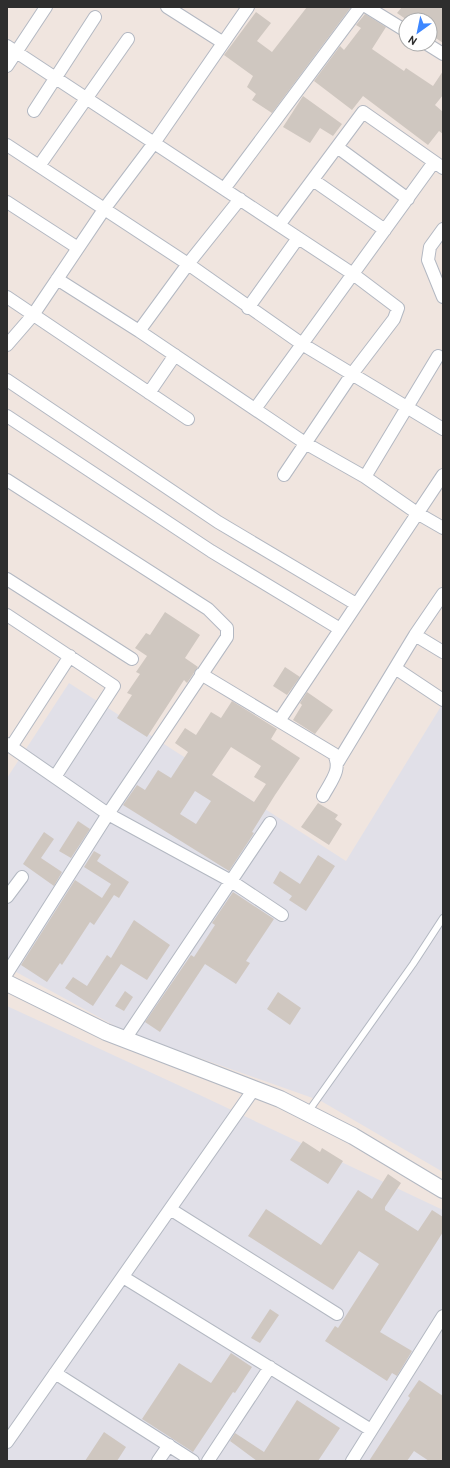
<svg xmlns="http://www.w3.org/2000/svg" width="450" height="1468" viewBox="0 0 450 1468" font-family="Overpass,sans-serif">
<rect width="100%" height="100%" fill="#f0e5df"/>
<path fill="#e1e0e8" d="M69,683L346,861L443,703V1172L321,1101L126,1032L7,967V778Z
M7,1006L204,1097L443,1210V1461H7Z"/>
<path fill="#cfc7c0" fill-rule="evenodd" d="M307,7H351L272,113L252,100L256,94L247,87L253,76L224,55L256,12L271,23L257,41L272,52Z
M402,7H443V43L430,34V20H407L397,13Z
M365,14L386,27L372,49L404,71L406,68L433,86L443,71V95L435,105L443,112V134L439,131L428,145L363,96L352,110L314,81L340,46L344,50L361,28L356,25Z
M303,96L342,124L333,136L320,128L310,143L283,127Z
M165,612L200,635L185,658L198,667L187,683L184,680L147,737L117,718L132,695L127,693L140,674L136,672L147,656L135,648L146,633L150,635Z
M285,667L300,677L287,695L273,686Z
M307,692L333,710L315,734L293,720L302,705L300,703Z
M232,701L277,729L271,739L300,758L275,795L252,832L254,833L229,871L123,805L137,785L145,790L158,770L171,778L188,752L175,743L185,728L196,735L211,712L221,718ZM231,747L261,766L254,777L266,784L254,802L212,775ZM195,791L211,801L196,824L180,814Z
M318,803L338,815L335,819L342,824L329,845L301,827Z
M78,821L90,829L71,858L59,851Z
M44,832L54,839L41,858L62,872L54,886L23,864Z
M94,851L101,855L97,861L129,882L119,898L114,895L94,925L90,922L62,965L60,963L47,982L21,965L75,880L102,898L111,884L84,867Z
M318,855L335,866L306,911L289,900L292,896L273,883L280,871L300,884Z
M233,892L274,919L246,961L250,963L236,984L205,964L160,1032L145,1022L191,955L194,957L215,925L212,923Z
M134,920L170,945L147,980L121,964L93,1006L65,988L73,977L87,986L107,955L111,958Z
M125,991L133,997L124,1011L115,1006Z
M278,992L301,1008L290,1025L267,1009Z
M303,1141L320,1152L322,1148L343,1161L328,1184L290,1160Z
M388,1174L401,1183L385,1207V1210L418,1231L432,1210L443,1217V1232L380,1332L412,1351L397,1376L392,1373L387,1381L325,1341L335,1326L338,1328L379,1264L359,1251L333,1290L248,1236L266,1209L321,1245L358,1190L372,1199Z
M270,1309L279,1315L260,1343L251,1338Z
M231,1353L252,1367L235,1393L233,1392L193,1452L142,1419L179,1363L211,1383Z
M419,1380L443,1396V1461H429L414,1451L407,1461H369L410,1398L408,1396Z
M297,1400L340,1428L318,1461H257L230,1441L235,1433L264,1452Z
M104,1432L126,1447L117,1461H85Z"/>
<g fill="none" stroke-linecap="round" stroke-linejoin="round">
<g stroke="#b3b8c2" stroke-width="8">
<path id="service" d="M308,1112L413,964L443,918"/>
</g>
<g stroke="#b3b8c2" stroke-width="14">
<path id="minor" d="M167,7L222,42
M367,7L406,31
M427,44L443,54
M7,46L353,274L398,308L394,319L352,374L284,475
M7,66L46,7
M34,111L95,17
M7,145L188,264L302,344L443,429
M337,147L408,199
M39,166L128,39
M313,180L385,230
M224,189L360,7
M7,202L78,248
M279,225L363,112L443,168
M443,229L430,247L428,260L443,297
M57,279L139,331L305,443L365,477L417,513L443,528
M7,297L188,419
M248,308L298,238
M139,331L188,264L240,199
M7,345L33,315L105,208L154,143L248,7
M7,380L218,522L356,604
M149,393L175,355
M255,409L434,162
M7,416L211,551L340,629
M365,477L438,356
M7,480L208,609L227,628V637L108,814L7,973
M7,579L132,659
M7,615L114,686L55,777
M415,635L443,652
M395,668L443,700
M201,674L334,754C342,770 331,781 323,796
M279,721L443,475
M7,744L108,814L231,881L282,915
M11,747L70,656
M338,762L415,635L443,594
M7,897L22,877
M125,1039L270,823
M170,1209L337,1314
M123,1277L371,1430
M55,1373L193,1461
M7,1442L254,1089
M158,1461L169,1445
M208,1461L270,1367
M352,1461L443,1316"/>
</g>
<g stroke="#b3b8c2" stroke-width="18">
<path id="tertiary" d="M7,983L106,1032L280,1099L353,1136L443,1190"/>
</g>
<use href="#service" stroke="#fff" stroke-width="6"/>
<use href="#minor" stroke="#fff" stroke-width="12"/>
<use href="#tertiary" stroke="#fff" stroke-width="16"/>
</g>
<rect width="450" height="1468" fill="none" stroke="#2e2e2e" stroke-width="16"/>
<g transform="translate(418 32) rotate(213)"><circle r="19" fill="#ffffff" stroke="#ababab"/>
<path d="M0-3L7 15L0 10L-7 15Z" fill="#3d87ff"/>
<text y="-6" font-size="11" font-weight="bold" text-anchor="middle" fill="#2e2e2e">N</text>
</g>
</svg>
